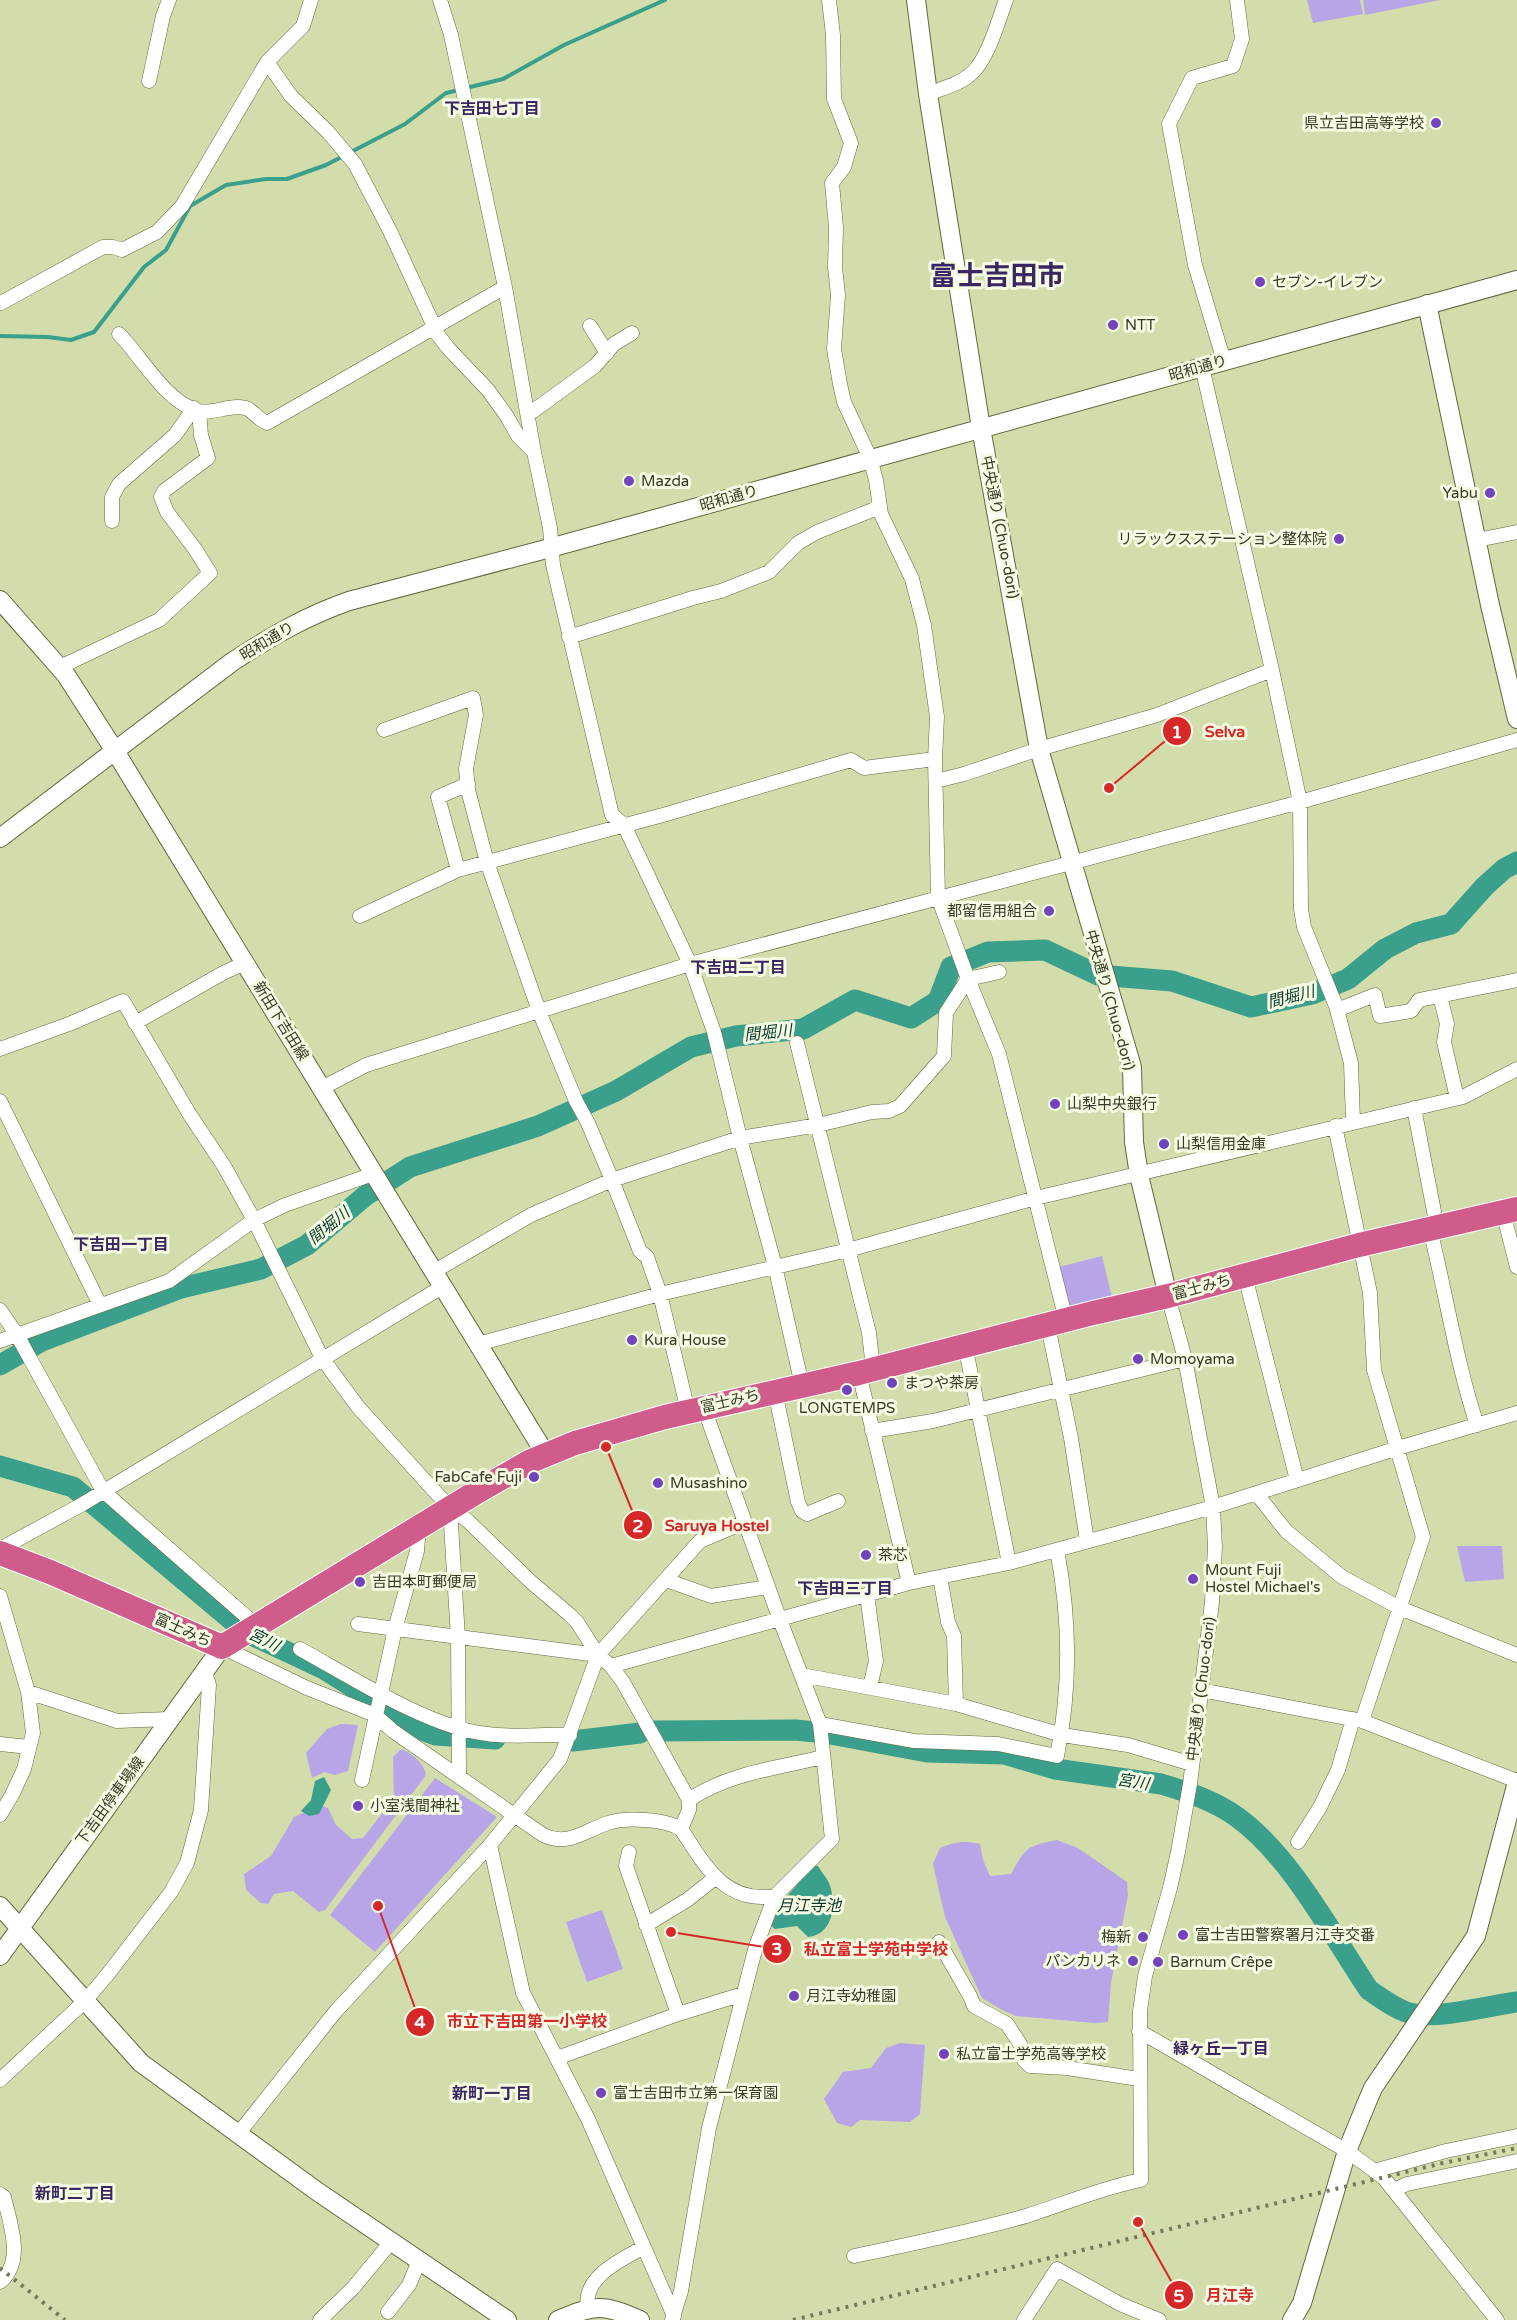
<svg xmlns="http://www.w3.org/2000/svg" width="1517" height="2320" viewBox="0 0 1517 2320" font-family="'Varela Round','Noto Sans JP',sans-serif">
<rect width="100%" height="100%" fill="#d3ddab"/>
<path fill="#b7a5e7" d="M1307,0H1360L1363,14L1313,23Z
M1363,0H1440L1365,15Z
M1102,1256L1114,1306L1071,1315L1059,1267Z
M1457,1546H1502L1504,1579L1465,1582Z
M341,1724L358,1725L348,1771L335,1775L324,1772L312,1778L306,1753L327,1729Z
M401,1749C413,1754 424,1763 426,1775L325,1910L319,1912L293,1891L274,1894L268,1904L261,1903L246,1890L244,1874L271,1856L294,1817L307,1811L310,1802L328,1808L336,1825L352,1839L363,1838L394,1798L393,1757Z
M435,1778L497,1817L375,1952L330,1915Z
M1057,1840L1078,1848L1127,1882L1128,1895L1111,1983L1108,2022L1095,2023L1016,2016L1002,2010L982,1998L945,1917L933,1864L940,1848C954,1842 965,1840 980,1844L983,1860L990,1876L1011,1874C1026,1847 1027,1846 1057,1840Z
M602,1910L623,1969L587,1982L566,1922Z
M900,2043L925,2045L920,2114L910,2122L860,2120L851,2127L837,2123L824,2099L843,2072L871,2068L886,2048Z"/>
<path fill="#3a9f8b" d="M324,1777L331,1790L319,1814L309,1816L301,1811L311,1800L315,1781Z
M814,1865L818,1866C821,1871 826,1877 829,1883C837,1903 834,1934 808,1937L797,1926L775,1929L770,1925L782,1902Z"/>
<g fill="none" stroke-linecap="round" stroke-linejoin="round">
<path stroke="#3a9f8b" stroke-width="4" d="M466,88L503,79L564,45L665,0
M0,336L48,337L71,340L94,332L144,267L166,250L190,206L226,185L266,179H287L326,165L405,124L446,93L459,90"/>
<path stroke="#3a9f8b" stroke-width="21" d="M0,1365L42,1341L181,1288L261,1269L307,1245L365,1196L410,1167L538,1126L616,1091L691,1047L736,1036L803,1029L855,1000L911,1018L938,1001L951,967L988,952L1045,950L1098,975L1172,981L1251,1007L1312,994L1348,979L1385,949L1416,933L1451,924L1485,886L1504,869L1517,862
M0,1466L73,1487L247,1633L324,1669L422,1730L436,1735L495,1739
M654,1731L796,1730L825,1733L927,1752L1004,1754L1055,1769L1161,1784C1188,1792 1215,1801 1237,1817C1291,1856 1332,1935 1369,1990C1381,1998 1399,2012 1414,2014C1443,2018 1488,2006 1517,2002
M573,1741L640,1733"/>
<g stroke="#61683b" stroke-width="15">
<path id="street" d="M440,0L451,35L505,287L534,452L550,528L553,565L612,815L624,825L690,964L714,1032L740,1138L775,1266L802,1385
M829,0L833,35L834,99L851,143L844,167L832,183L836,227L835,267L838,295L834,349L840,384L844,402L870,458L876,480L881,514L912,579L924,625L937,717L935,759L938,897L968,979L999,1054L1066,1320
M267,62L291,96L328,132L355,164L390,231L438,335L448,348L488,390L506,415L518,436L534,452
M149,81L163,16L169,0
M928,94C943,88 961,84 973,72C989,56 998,21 1006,0
M1,303L103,247H113L122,250L157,232L182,206L267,62L303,26L311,0
M590,326L607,353
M119,334C142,357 166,403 199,411C214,414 231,404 245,408C252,409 257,419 267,423L505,287
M1224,361L1195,265L1169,124L1192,78L1233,66L1242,39L1237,0
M1202,367L1272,670L1300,802L1301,909L1304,927L1336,1006L1351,1063L1353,1122
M529,414L595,366L614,344L632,333
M112,521V497L119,484L175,435L194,408
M1477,540L1517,532
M569,637L693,598L721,591L769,572L798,543L817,532L880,507
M60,667L159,620L210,573L195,549L167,512L161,497L164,491L208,458L201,435L199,411
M384,730L473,698L476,715L466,769L468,790L487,862L539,1011L576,1101L588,1123L612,1180L640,1251L647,1257L660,1294L688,1411
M936,781L964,774L1039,749L1157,715L1272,670
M458,870L438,797L468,784
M360,916L458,870L663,815L851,760L864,768L935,759
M1440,996L1447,1024L1444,1042L1457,1098
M1337,1010L1375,995L1380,1016L1411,1011L1419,1000L1517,980
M135,1023L223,973L245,963
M797,1043L869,1333L873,1368
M0,1049L69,1024L123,1001L190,1115L224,1166L254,1220L322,1358L358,1407L450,1508L468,1521L531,1582L570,1615L577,1622L598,1655L611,1666L909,1583L1009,1563L1213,1507L1398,1448L1517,1413
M322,1088L366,1065L690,964L1300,802L1517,740
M0,1101L100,1305
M1414,1108L1437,1227
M1335,1126L1370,1293L1374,1370L1423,1537L1362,1721
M1503,1212L1517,1267
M1430,1229C1446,1294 1456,1361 1477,1425
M433,1272L531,1215L612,1180L740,1138L818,1125L872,1112L889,1111L900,1106L944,1056L946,1013L968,979L999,972
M1245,1276L1297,1480
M0,1310L17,1335L103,1491L257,1626
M1048,1326L1071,1438L1087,1541
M0,1341L169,1281L254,1220L285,1205L373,1174
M478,1344L660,1294L848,1250L1036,1198L1463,1097L1517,1069
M965,1345L1009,1563
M859,1373L909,1583
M775,1391L798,1502L802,1511L807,1514L838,1501
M872,1431L933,1421L1185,1359
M1256,1493L1286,1531L1342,1577L1400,1608L1517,1655
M450,1508L458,1638L459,1776
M0,1549L81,1505L442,1287
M940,1577L948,1622L954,1636L956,1704
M666,1580L711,1596L768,1587
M867,1595L876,1661L870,1687
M0,1596L28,1692L33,1733L24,1769L12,1795L0,1815
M358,1624L598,1655
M222,1647L307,1688L375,1715L393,1731L543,1835C568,1847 584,1831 608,1823C626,1817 665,1819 681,1829C705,1865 724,1904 775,1896
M300,1649C351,1677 430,1728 487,1734C514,1738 543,1734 570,1735
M611,1666L623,1682L689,1800V1810L681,1829
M802,1675L956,1704L1062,1735L1128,1745L1192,1764
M1201,1690L1362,1721L1517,1781
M28,1692L117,1721L169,1719
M820,1724L914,1741L998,1744L1057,1756C1071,1687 1070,1618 1057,1550
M0,1744L29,1747
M362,1780L395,1629L417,1551L419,1527
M689,1800C728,1773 778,1768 823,1757
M1298,1842L1320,1807L1338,1770L1353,1719
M490,1845L523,1993L588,2119L674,2316
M629,1852L626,1866L678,2014
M646,1925L687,1900L715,1878
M939,1942L970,1996L974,2006L1007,2024L1020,2044L1024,2060L1030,2066L1067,2068L1139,2079
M1139,2031L1347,2151L1383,2177L1497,2320
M557,2058L678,2014L743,1994
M0,2080L85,2001L108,1974L171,1892L187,1863L201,1810L209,1685L205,1672
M238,2134L336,2011L490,1845L560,1759L598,1655L700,1541L745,1522
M1374,2171L1446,2151L1517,2136
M1394,2190L1407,2184L1517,2161
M0,2194L4,2197C10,2224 25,2261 0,2282
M854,2256C912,2244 969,2232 1026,2216C1064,2204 1101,2188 1141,2180L1140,2011L1145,1976L1170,1888L1178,1852L1190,1784L1212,1602L1215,1547L1213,1507L1185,1359L1168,1296
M588,2308C582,2277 621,2260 644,2247
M388,2312L409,2285L419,2261
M320,2320L353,2288L391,2242
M672,2320L681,2291L709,2128L756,1946L775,1896L832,1839L820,1724L780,1620L704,1408
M1024,2320L1057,2269L1120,2304L1159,2320"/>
</g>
<g stroke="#61683b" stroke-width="20">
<path id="secondary" d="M916,0L928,94L981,428L1039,749L1132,1067L1134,1142L1139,1175L1168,1296
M1427,304L1490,605L1517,719
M0,600L66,675L115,751L546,1455
M0,838L232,662C270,637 306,616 349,601L550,548L1517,280
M0,1906L141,2063L318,2192L507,2320
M0,1956L222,1647
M558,2320C595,2304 604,2304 640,2320
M1292,2320L1302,2303L1347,2151L1367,2102L1373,2088L1476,1936L1517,1782"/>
</g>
<g stroke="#fff" stroke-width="26">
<path id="highway" d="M0,1553L50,1572L222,1647L480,1490L531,1461L575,1443L665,1417L859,1373L1093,1313L1168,1296L1359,1245L1517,1209"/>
</g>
<use href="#street" stroke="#fff" stroke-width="14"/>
<use href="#secondary" stroke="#fff" stroke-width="18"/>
<use href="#highway" stroke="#cf5c8b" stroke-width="24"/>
<path stroke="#73795a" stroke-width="4" stroke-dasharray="3 6" stroke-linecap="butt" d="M0,2268L65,2320
M793,2320L1443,2163L1517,2148"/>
</g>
<g fill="#7144bc" stroke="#f5fbe2" stroke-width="2">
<circle cx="1436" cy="123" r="6"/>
<circle cx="1260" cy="282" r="6"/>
<circle cx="1113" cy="325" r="6"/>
<circle cx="629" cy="481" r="6"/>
<circle cx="1490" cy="493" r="6"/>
<circle cx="1339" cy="539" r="6"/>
<circle cx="1049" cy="911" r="6"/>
<circle cx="1055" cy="1104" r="6"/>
<circle cx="1164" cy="1144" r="6"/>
<circle cx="632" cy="1340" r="6"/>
<circle cx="1138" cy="1359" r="6"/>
<circle cx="892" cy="1383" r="6"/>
<circle cx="847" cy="1390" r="6"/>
<circle cx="534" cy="1477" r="6"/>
<circle cx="658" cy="1483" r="6"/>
<circle cx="866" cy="1555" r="6"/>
<circle cx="1193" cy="1579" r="6"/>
<circle cx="360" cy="1582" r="6"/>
<circle cx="358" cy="1806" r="6"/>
<circle cx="1183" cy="1935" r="6"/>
<circle cx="1143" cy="1937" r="6"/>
<circle cx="1133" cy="1961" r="6"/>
<circle cx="1158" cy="1962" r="6"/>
<circle cx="794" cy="1996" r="6"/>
<circle cx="944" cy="2054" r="6"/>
<circle cx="601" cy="2093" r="6"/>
</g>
<g text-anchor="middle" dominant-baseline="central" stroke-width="6" stroke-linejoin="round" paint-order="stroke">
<g font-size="15" fill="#363a26" stroke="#f5fbe2" text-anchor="start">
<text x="1424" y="123" text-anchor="end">県立吉田高等学校</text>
<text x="1272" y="282">セブン-イレブン</text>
<text x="1125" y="325">NTT</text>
<text x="641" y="481">Mazda</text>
<text x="1478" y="493" text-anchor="end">Yabu</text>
<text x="1327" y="539" text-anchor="end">リラックスステーション整体院</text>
<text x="1037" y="911" text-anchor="end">都留信用組合</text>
<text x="1067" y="1104">山梨中央銀行</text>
<text x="1176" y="1144">山梨信用金庫</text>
<text x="644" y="1340">Kura House</text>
<text x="1150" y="1359">Momoyama</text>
<text x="904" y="1383">まつや茶房</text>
<text x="847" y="1408" text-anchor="middle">LONGTEMPS</text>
<text x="522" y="1477" text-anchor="end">FabCafe Fuji</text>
<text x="670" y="1483">Musashino</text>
<text x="878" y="1555">茶芯</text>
<text x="1205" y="1570">Mount Fuji<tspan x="1205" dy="17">Hostel Michael's</tspan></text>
<text x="372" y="1582">吉田本町郵便局</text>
<text x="370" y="1806">小室浅間神社</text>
<text x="1195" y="1935">富士吉田警察署月江寺交番</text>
<text x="1131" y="1937" text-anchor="end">梅新</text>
<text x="1121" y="1961" text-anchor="end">パンカリネ</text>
<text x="1170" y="1962">Barnum Crêpe</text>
<text x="806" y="1996">月江寺幼稚園</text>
<text x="956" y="2054">私立富士学苑高等学校</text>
<text x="613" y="2093">富士吉田市立第一保育園</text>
</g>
<g font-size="15" fill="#363a26" stroke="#f5fbe2">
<text transform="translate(1198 368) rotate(-16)">昭和通り</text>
<text transform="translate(729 498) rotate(-16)">昭和通り</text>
<text transform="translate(1000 527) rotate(79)">中央通り (Chuo-dori)</text>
<text transform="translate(267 641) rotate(-31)">昭和通り</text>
<text transform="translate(1110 1000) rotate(74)">中央通り (Chuo-dori)</text>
<text transform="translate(281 1021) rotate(58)">新田下吉田線</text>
<text transform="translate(1202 1287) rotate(-15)">富士みち</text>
<text transform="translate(730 1401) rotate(-13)">富士みち</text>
<text transform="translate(183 1630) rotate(24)">富士みち</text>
<text transform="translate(1201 1689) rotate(-83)">中央通り (Chuo-dori)</text>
<text transform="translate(110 1801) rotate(-54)">下吉田停車場線</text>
</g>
<g font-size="16" font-weight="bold" fill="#3a2660" stroke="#f5fbe2">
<text x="492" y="109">下吉田七丁目</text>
<text x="738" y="968">下吉田二丁目</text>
<text x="121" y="1245">下吉田一丁目</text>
<text x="845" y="1589">下吉田三丁目</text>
<text x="1221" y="2049">緑ヶ丘一丁目</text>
<text x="492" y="2094">新町一丁目</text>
<text x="75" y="2194">新町二丁目</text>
</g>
<g font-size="16" font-style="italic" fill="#08372e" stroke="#f5fbe2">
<text transform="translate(1291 997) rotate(-14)">間堀川</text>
<text transform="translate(768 1033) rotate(-6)">間堀川</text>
<text transform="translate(329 1226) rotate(-39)">間堀川</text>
<text transform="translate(264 1640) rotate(26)">宮川</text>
<text transform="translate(1133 1782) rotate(9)">宮川</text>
<text x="809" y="1906">月江寺池</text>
</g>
<g font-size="27" font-weight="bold" fill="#3a2660" stroke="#f5fbe2">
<text x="997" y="276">富士吉田市</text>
</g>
</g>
<path fill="none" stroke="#d62828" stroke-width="2" d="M1109 788L1177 731M606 1447L638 1525M671 1932L777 1949M378 1906L420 2022M1138 2222L1179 2295"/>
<g fill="#d62828" stroke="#f5fbe2" stroke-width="2">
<circle cx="1109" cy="788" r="6"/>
<circle cx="606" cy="1447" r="6"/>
<circle cx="671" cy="1932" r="6"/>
<circle cx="378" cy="1906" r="6"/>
<circle cx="1138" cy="2222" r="6"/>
<circle cx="1177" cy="731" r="15"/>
<circle cx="638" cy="1525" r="15"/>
<circle cx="777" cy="1949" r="15"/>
<circle cx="420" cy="2022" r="15"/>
<circle cx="1179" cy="2295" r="15"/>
</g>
<g font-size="18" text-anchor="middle" font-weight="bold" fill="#fff">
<text x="1177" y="738">1</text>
<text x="638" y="1532">2</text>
<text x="777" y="1955">3</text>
<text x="420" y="2028">4</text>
<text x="1179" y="2302">5</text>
</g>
<g font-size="16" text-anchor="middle" font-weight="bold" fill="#d62828" stroke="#f5fbe2" stroke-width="6" stroke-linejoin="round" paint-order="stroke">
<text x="1225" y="737">Selva</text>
<text x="717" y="1531">Saruya Hostel</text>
<text x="876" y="1955">私立富士学苑中学校</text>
<text x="527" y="2027">市立下吉田第一小学校</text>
<text x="1230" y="2301">月江寺</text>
</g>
</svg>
